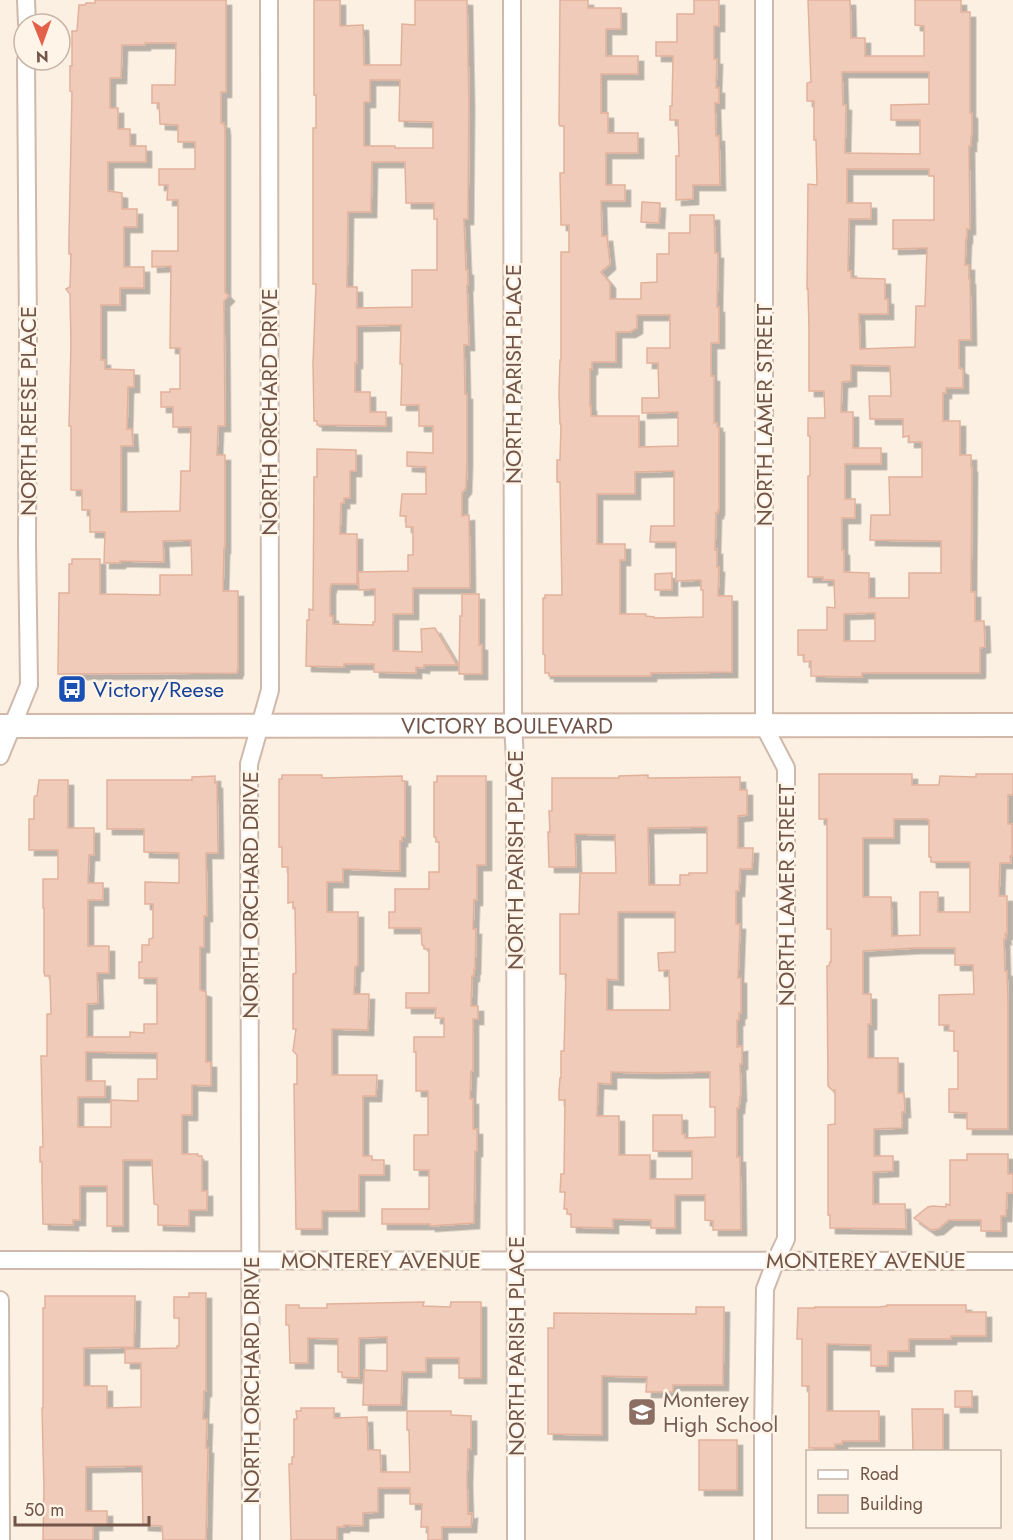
<svg xmlns="http://www.w3.org/2000/svg" width="1013" height="1540" viewBox="0 0 1013 1540" font-family="Jost,sans-serif">
<defs>
<filter id="shadow"><feDropShadow dx="5.5" dy="5.5" stdDeviation="0" flood-color="#0004"/></filter>
</defs>
<rect width="100%" height="100%" fill="#fbf0e2"/>
<path fill="#f0cbba" stroke="#e2b19b" stroke-width="1.5" fill-rule="evenodd" filter="url(#shadow)" d="M95,0H226V92H221V123H224L225,130V292L229,296L224,301L225,426H218L217,455H225V548H224L223,591H238V670H237V673L58,674L59,593H69V564H72V559H100V594L160,595V575H192L191,540L163,541L164,562L120,561V563H104L105,532H90V510H82V490H71V426H69L71,344L70,294L66,289L70,287L71,254H69V239L72,92L70,91V66H72V31H77L79,5H85L86,3H95ZM145,43H176L175,85H152V103H159L160,124L178,125V142H195V169H159V185H168L167,200H178V251H152V267L171,266L170,348H180V389H170V392H161V407H173V427H191L190,471H181L180,511L121,512V446H133L132,429H127L128,387H134V370L105,369V360H101V305H120V288H144V267H124V227H137V209H122V193L108,191V162H146V146H130V129H118V108H110V78H121L122,45H145Z
M314,0H340V26L363,25L364,65H401L402,24L415,25V0H467L469,102L468,219H464L466,270H468V285H467L469,345H464L465,394H467V461L466,488L462,493V516L469,515L470,588H413V614H393V651L422,652L421,629L435,628L457,665H424V668L416,667V673L374,672V664H344V667L306,666L307,620H309V609L313,610L314,477H317V449L356,450V471H350V498H344V503H341L340,534H357V584H331V587H330V616H333V624L373,625V622H375V589L359,590L358,572L408,571V555H413V527H406V516H400L402,494H426V467L407,466V452L433,453V426H419V405H401L402,364H400L401,325L357,326V363H355V392H370V412H386V426L317,425V421H314L313,364L316,284H313V128H316V95H314ZM370,80H400L399,121L433,122V148H395V146H364V102H370ZM372,162H405L406,203H434V219H437V270H412V307L357,308V287H347L348,212H371Z
M560,0H588V8H621V29H606V56H638V74H601V113H608V133H638V153H606V185H625V201H601L602,236H607L610,264L601,272L610,283V299H641V283L657,282V254H669V233H690V215H714L715,253H718L717,307H719V343H711V376H714V423H717V427H719V510H718V513H716L715,550L717,549V567H719L718,596H732V672L651,673V676H549V673H545V655L543,654V598H545V595H562L560,482H557V460H560L561,424H560L559,393L560,360H561V252H569V225H561L560,173H564V126H560L559,124ZM637,315H670V348H647V363H658L659,398H642V413L678,412V446L639,447V416H591V406H590V369H592V362H616V332H630L637,328ZM674,471V526H651L650,542H676V581L701,580V590H703V617L654,618V617L646,616V614H620V560H625V544H597V494H635V472Z
M694,0H719V26H714V59H717L716,88H719V103H715L716,136H719L720,185H693V199L676,200V156H679L678,120H670V106H672L673,56H656V42H677V14H694Z
M808,0H850L851,38H865V56H924V26L915,25V0H961V12H970V113H972V136H971V146H969L970,229H967V238H966L965,265H969V279H970L971,340H959V368L963,370V388H946V393H943V421H960V455H971V467H972L971,592H975V621H984L985,647L980,648V672L979,673H862V677L811,676V661L804,662V655H798V630H827V607L835,608L834,580H823V577H808V476H810V436H808V418H825L824,391H809V329L808,289H807L808,184L817,185L816,140H814V101H807V83L811,82ZM842,72H929V104L891,105V120H920V154L845,153L846,105H843ZM847,169H929V176H934V220H893V249L927,248L925,306H916L915,347L860,349L859,314H888V299H885V279L851,278V271H848L849,219H871V203H847ZM851,365L890,366L891,396H869L870,419H903V437L909,436V442H922V477H889L890,515H871L870,540L941,541V573H909V598H869V573L844,572V550H842V518H855V499H845V464H881V448H853V412H841L842,382L851,381ZM875,613V641H844V614Z
M642,202L660,203L659,223L641,222Z
M672,573V590H655V574Z
M462,594H479V645H482V674H459L460,616H462Z
M819,774H912V785H939L940,776L976,777V774H1013V795H1008V824H1012V856H1010L1011,863H1000L999,896H1007V934H1005L1006,939H1004L1005,971H1007L1008,1003V1129H967V1113L949,1112V1089H958V1051H954V1031H949V1025H939V995L974,994L973,965H955V948H915L863,951V994H871V1024H868V1058H898V1093H904L905,1112H902V1128L874,1129V1156H893V1171L873,1172V1204H905L906,1229L830,1228V1215H828V1125L835,1124V1090H832L828,1086L827,966H829L830,962H831V929H827V819H819ZM894,819H927V820H929V857H931V862H970V912H938V892H920V935L892,936L891,897H863V838H894Z
M282,775H322V778L402,776V781H405V837H402V841H400V871L343,869V882H327V912H358V965L355,967L354,994H369L368,1030L332,1029V1075H377L376,1096H363V1156H372V1160H384V1175H359V1211H322V1229H296L294,1084H297V1055L293,1051L296,1029H293V974L296,973L295,908H293V902L288,903V867H282V847H279V779H282Z
M648,775V778L740,777V790H747V815L738,816V848H753L752,869H740L739,891H736V924H740L738,978H741V1013H739V1020H737V1047L742,1046V1064H740L741,1096H740L739,1108H737V1157H740L741,1230H713V1221L705,1220V1195H675V1228H651V1220L613,1219V1228L571,1227V1214H567V1209H564L565,1192H560L561,1174H564L565,1100H559V1092L560,1078H561V1051H564L566,974H560V914H579L580,873H616L615,835L575,834L576,867H549L548,832H550L549,811H552V778H619V776ZM707,827V873H689V875H680V885H649L648,828ZM618,912H675V952L658,953L659,971L669,970L670,1010H607V979L618,980ZM611,1072L653,1073L710,1072V1107H715V1137L685,1138V1134H682V1115H653V1151H692V1179H650V1155H619V1116H597L598,1083L611,1084Z
M215,776V783H217L218,853H206L207,916H204V947H200V990L206,992V1062H211V1086L192,1085V1115H182V1154H198V1156H202V1191H207V1210H189V1226L158,1225V1205L154,1204L152,1160H123V1226H107V1186H80V1220H73V1225L43,1224L42,1180V1162H40V1147H43L41,1056H47V1014H51L50,976H45L44,973V908H43V879H58V850H29V819H34V798L35,796H37L39,780H68V828H94V855H89L88,883H103V900H88V946H109V973H97L98,1003L87,1004V1037H130V1032L144,1033V1024H157V978H139V962H142V945H149V939L153,938V904H145V882L179,883V853L144,852V829H107V780H192V777ZM86,1052L157,1053V1079H138V1101L111,1100V1127H78V1097H105V1081H86Z
M437,776H486V865H477V900H474L473,929H476L475,969H474V976H472L471,1006H478V1019H473V1071H471L470,1099H473V1129H477V1151H475L474,1223L430,1226V1224H382V1209H429V1170H414V1135H428V1091H416V1052H414V1037H444V1018H435L436,1008H406V993H429V949H424V946L422,945L421,928H389V912H395V889H429V872H439V842H436V837H434V782H437Z
M967,1154H1008V1174H1013V1193H1007L1006,1216H1001V1231H981V1220H949L938,1229L931,1230L914,1218L928,1207L933,1206L946,1207V1204L950,1205V1160H967Z
M189,1293H206V1391H204L203,1419H207L206,1448H208L206,1540H163L162,1526L143,1525L142,1466L86,1467V1511H107V1525H93V1540H43L44,1490L42,1408H43V1308H45V1296H135L134,1347L84,1348V1386H107V1408L141,1407V1363H125V1349L177,1348V1346H179V1318H174V1297H189Z
M424,1302L423,1306L450,1307L451,1302H481V1378H459V1358H426V1372H402L401,1405H363L364,1370L387,1371V1337L359,1338V1378L342,1377V1372H338V1339L308,1338V1363H290L289,1325H286V1305H299V1308H327V1304Z
M887,1305H966V1312H986V1336H951V1339H909V1351H888V1366H871V1345L827,1344V1411H879V1441H842V1444H835V1448H809V1386H802V1339H797L798,1308H815V1307H879L887,1306Z
M696,1307H724L723,1385H673V1392H646L647,1377L602,1376V1435L548,1434V1328H554V1313L696,1314Z
M955,1391H972V1407H955Z
M301,1408H334V1418L367,1417L368,1450H380L381,1472H410L409,1430H407V1411H451V1415L471,1416V1449H468L467,1479L468,1514L472,1513L471,1527H442V1540H428V1527H421L422,1504H410V1488H378V1512L363,1513V1526L344,1525V1527H337V1540H291L289,1464H292V1457H294V1419H297L296,1411H301Z
M912,1409H943V1452H913Z
M699,1440H737V1490H699Z"/>
<g fill="none" stroke-linecap="round" stroke-linejoin="round">
<g stroke="#ceb9ac" stroke-width="20">
<path id="minor" d="M26,0L27,24
M512,0L513,725L515,759L516,1540
M0,756L29,685L27,544L28,331L26,60
M0,1260L1013,1261
M0,1300L1,1540
M251,1540L249,764L270,690L269,0
M763,1540V1431L765,1289L776,1260L786,1239V768L764,726V0"/>
</g>
<g stroke="#d1b8a9" stroke-width="26">
<g id="secondary">
<path id="s1" d="M0,726L1013,725"/>
</g>
</g>
<use href="#minor" stroke="#fff" stroke-width="16"/>
<use href="#secondary" stroke="#fff" stroke-width="22"/>
</g>
<defs>
<g id="bus-square" transform="scale(1.5)"><rect x="-9" y="-9" width="18" height="18" rx="4" fill="#1a4fb4" stroke="#fff4e8"/><path d="M-5-6H5V4H4V6H2V4H-2V6H-4V4H-5ZM-3.5-4V0h7V-4ZM-3.5 1.2v1.5H-2V1.2ZM2 1.2v1.5H3.5V1.2Z" fill="#fff"/></g>
<g id="school-square" transform="scale(1.5)"><rect x="-9" y="-9" width="18" height="18" rx="4" fill="#8d6e63" stroke="#fff4e8"/><path d="M0-5L7-2L0 1L-7-2ZM-4 1L0 2.5L4 1V4Q0 6-4 4Z" fill="#fff"/></g>
</defs>
<g fill-rule="evenodd">
<use href="#bus-square" x="72" y="689"/>
<use href="#school-square" x="642" y="1412"/>
</g>
<g text-anchor="middle" dominant-baseline="central" stroke-width="5" stroke-linejoin="round" paint-order="stroke">
<g font-size="22" fill="#725549" stroke="#fff4e8">
<text transform="translate(513 374) rotate(-90)">NORTH PARISH PLACE</text>
<text transform="translate(28 411) rotate(-90)">NORTH REESE PLACE</text>
<text transform="translate(269 412) rotate(-90)">NORTH ORCHARD DRIVE</text>
<text transform="translate(764 415) rotate(-90)">NORTH LAMER STREET</text>
<text stroke="none"><textPath href="#s1" startOffset="507">VICTORY BOULEVARD</textPath></text>
<text transform="translate(515 860) rotate(-90)">NORTH PARISH PLACE</text>
<text transform="translate(250 895) rotate(-90)">NORTH ORCHARD DRIVE</text>
<text transform="translate(786 895) rotate(-90)">NORTH LAMER STREET</text>
<text x="381" y="1260">MONTEREY AVENUE</text>
<text x="866" y="1260">MONTEREY AVENUE</text>
<text transform="translate(516 1346) rotate(-90)">NORTH PARISH PLACE</text>
<text transform="translate(251 1380) rotate(-90)">NORTH ORCHARD DRIVE</text>
</g>
<g font-size="22" fill="#164399" stroke="#fff4e8" text-anchor="start">
<text x="93" y="689">Victory/Reese</text>
</g>
<g font-size="22" fill="#785e54" stroke="#fff4e8" text-anchor="start">
<text x="663" y="1399">Monterey<tspan x="663" dy="25">High School</tspan></text>
</g>
</g>
<rect x="806" y="1450" width="195" height="78" fill="#fff4e8" stroke="#c7b4a8" stroke-width="1.5"/>
<rect x="818" y="1470" width="30" height="9" fill="#ffffff" stroke="#c7b4a8" stroke-width="1.5"/>
<text x="860" y="1480" font-size="18" fill="#725549">Road</text>
<rect x="818" y="1495" width="30" height="18" fill="#f0cbba" stroke="#c7b4a8" stroke-width="1.5"/>
<text x="860" y="1510" font-size="18" fill="#725549">Building</text>
<g transform="translate(42 42) rotate(179)"><circle r="28" fill="#fff4e8" stroke="#c7b4a8" stroke-width="1.5"/>
<path d="M0-4.5L10 22L0 15L-10 22Z" fill="#e3604a"/>
<text y="-9" font-size="16" font-weight="bold" text-anchor="middle" fill="#725549">N</text>
</g>
<path d="M15 1516v9h134v-9" fill="none" stroke="#725549" stroke-width="3"/>
<text x="24" y="1516" font-size="18" fill="#725549" stroke="#fff4e8" stroke-width="4.5" paint-order="stroke">50 m</text>
</svg>
